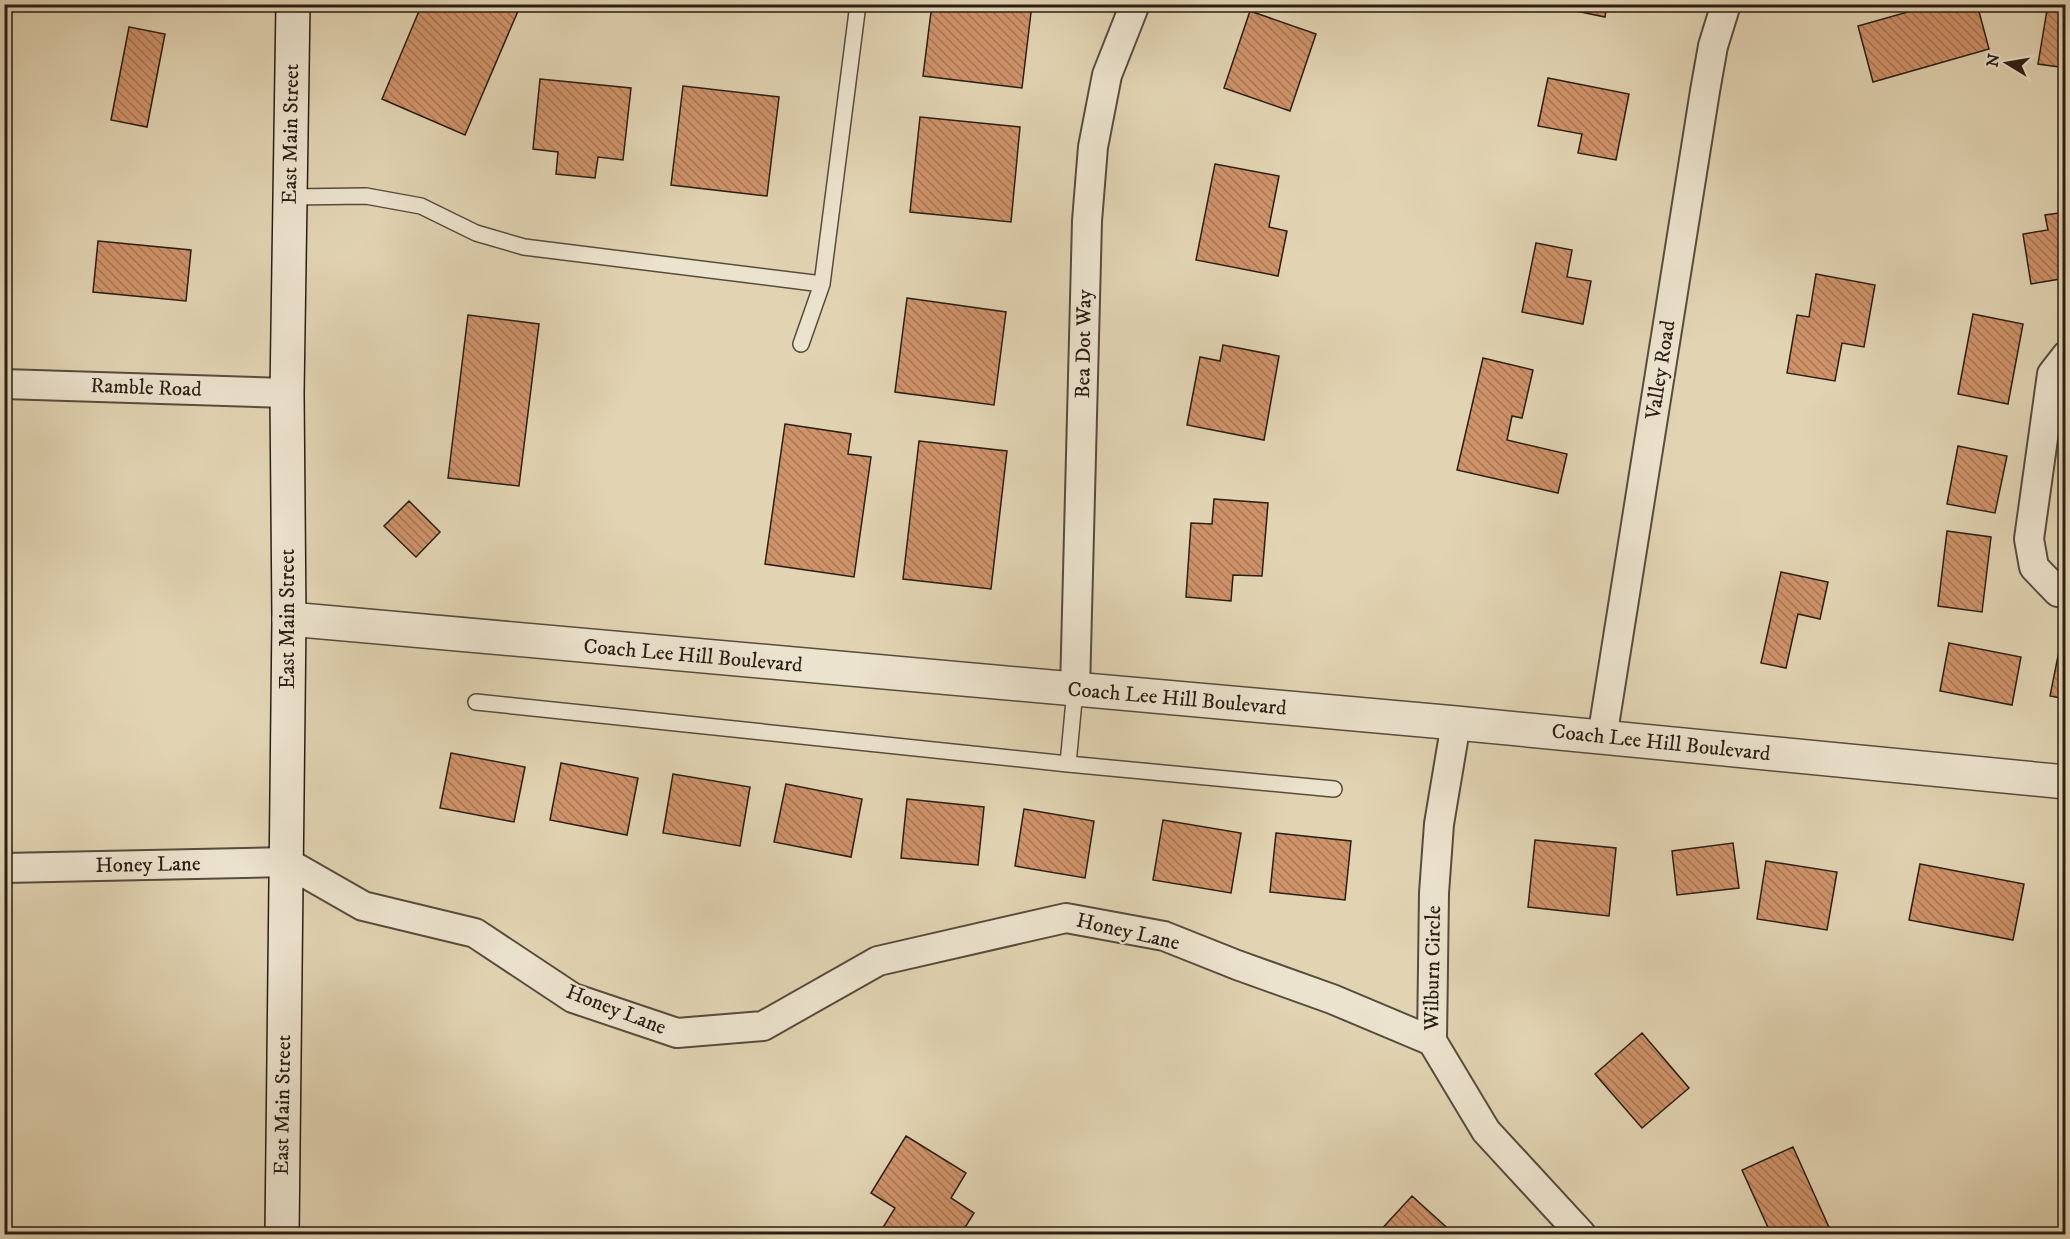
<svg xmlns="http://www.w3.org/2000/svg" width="2070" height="1239" viewBox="0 0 2070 1239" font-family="'IM FELL DW Pica',serif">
<defs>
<pattern id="building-back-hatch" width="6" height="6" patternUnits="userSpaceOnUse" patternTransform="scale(1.5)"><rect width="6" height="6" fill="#cf936a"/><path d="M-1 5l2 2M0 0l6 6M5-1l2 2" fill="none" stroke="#a87756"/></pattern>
</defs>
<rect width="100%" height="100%" fill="#e2d4b3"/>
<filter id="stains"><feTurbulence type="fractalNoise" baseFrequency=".00333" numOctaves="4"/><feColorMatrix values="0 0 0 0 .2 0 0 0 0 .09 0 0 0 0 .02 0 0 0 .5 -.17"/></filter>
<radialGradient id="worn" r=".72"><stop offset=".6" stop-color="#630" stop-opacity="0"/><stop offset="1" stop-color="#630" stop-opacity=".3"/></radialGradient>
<path fill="url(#building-back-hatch)" stroke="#2a1e16" stroke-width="1.5" d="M422,4H503L518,11L465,135L382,99Z
M932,4H1032L1022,88L923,76Z
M1543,4H1607L1605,17Z
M1936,4H1977L1989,49L1873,82L1858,26Z
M2048,4H2066V68L2038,64Z
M1250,11L1316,34L1290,111L1224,88Z
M129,27L165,34L147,127L111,120Z
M1548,78L1629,94L1616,160L1578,153L1582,134L1538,126Z
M540,79L631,88L623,160L598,157L595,178L556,174L558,152L533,149Z
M683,86L779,97L767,196L671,185Z
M920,117L1020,127L1011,222L910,212Z
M1215,164L1279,176L1269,227L1287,231L1278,276L1196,260Z
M2066,212V278L2031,284L2023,234L2048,230L2045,215Z
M98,241L191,250L186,301L93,292Z
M1536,243L1572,250L1567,277L1591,281L1583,324L1522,312Z
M1816,274L1875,285L1864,347L1842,343L1835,381L1787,373L1797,315L1809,317Z
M907,298L1006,312L994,405L895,392Z
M1973,314L2023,324L2008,404L1958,394Z
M468,315L539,324L519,486L448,478Z
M1223,345L1279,356L1264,440L1187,425L1200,357L1220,361Z
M1483,358L1533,370L1522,418L1512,416L1507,440L1567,454L1558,493L1457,470Z
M785,424L851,434L848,454L871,457L854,577L765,564Z
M919,441L1007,451L991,589L903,579Z
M1958,446L2007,456L1995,513L1947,504Z
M1214,499L1268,503L1262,576L1233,575L1231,601L1186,597L1191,523L1212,524Z
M409,501L440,532L416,557L384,526Z
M1947,531L1991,537L1982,612L1938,606Z
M1781,572L1828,582L1820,619L1798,614L1786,668L1761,663Z
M1949,643L2021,657L2012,705L1940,691Z
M2059,651L2066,652V699L2050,696Z
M451,753L525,767L514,822L440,808Z
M561,763L638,778L627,835L550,820Z
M673,774L750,787L740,846L663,833Z
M786,784L862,799L851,857L774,842Z
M907,799L984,807L978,865L901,858Z
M1024,809L1094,821L1085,878L1015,866Z
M1163,820L1241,833L1231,893L1153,880Z
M1276,833L1351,841L1345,900L1270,892Z
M1535,840L1616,848L1609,916L1528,907Z
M1733,843L1739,888L1677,895L1672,851Z
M1766,861L1837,872L1827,930L1757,919Z
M1920,864L2024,884L2013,940L1909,920Z
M1642,1033L1689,1088L1642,1128L1595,1074Z
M906,1136L966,1173L951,1198L974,1213L961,1234H879L895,1208L871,1193Z
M1793,1147L1832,1234H1771L1742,1170Z
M1412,1196L1454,1234H1377Z"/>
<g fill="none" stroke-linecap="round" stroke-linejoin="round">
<g stroke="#584c3d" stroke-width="18">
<path id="service" d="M290,197L366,196L421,206L476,233L524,247L822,284
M801,344L822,284L858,4
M476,702L1068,764L1334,789
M1068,764L1075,690"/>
</g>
<g stroke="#584c3d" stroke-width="32">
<path id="minor" d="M2066,356L2052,374L2029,539L2034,567L2058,592L2066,593
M4,384L287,393
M1075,690L1087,221L1093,147L1107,75L1135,4
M1456,723L1439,824L1434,893L1432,1041L1486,1131L1581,1234
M1602,738L1705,91L1713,46L1726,4
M4,868L286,862L363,906L475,933L573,998L677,1033L763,1026L878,961L1066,918L1164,936L1237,965L1332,999L1432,1041"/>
</g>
<g stroke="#584c3d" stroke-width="36">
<path id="tertiary" d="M289,619L1456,723L2066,782"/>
</g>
<g stroke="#2a1e16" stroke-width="36">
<path id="secondary" d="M282,1234L289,619L287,393L293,4"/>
</g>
<use href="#service" stroke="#ece3ce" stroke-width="15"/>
<use href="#minor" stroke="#ece3ce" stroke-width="28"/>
<use href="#tertiary" stroke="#ece3ce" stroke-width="33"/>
<use href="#secondary" stroke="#ece3ce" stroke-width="33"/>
</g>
<g text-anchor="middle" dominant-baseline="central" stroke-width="4.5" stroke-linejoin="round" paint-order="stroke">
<g font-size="21" fill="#2a1e16" stroke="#ece3ce">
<text transform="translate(291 134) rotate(-89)">East Main Street</text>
<text transform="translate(1084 344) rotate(-89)">Bea Dot Way</text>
<text transform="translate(1661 370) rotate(-81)">Valley Road</text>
<text transform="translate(146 388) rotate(2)">Ramble Road</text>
<text transform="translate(288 619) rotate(-90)">East Main Street</text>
<text transform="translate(693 656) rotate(5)">Coach Lee Hill Boulevard</text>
<text transform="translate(1177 699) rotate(5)">Coach Lee Hill Boulevard</text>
<text transform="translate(1661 743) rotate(6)">Coach Lee Hill Boulevard</text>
<text transform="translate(148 865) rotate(-1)">Honey Lane</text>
<text transform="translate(1128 932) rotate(13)">Honey Lane</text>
<text transform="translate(1433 968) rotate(-89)">Wilburn Circle</text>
<text transform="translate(616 1010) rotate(21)">Honey Lane</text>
<text transform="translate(283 1105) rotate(-89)">East Main Street</text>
</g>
</g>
<rect width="2070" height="1239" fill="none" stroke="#e2d4b3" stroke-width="24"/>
<rect x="6" y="6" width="2058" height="1227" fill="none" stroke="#2a1e16" stroke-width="3"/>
<rect x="12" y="12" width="2046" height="1215" fill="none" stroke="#2a1e16" stroke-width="1.5"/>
<g transform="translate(2007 63) rotate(281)" stroke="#ece3ce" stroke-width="4.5" paint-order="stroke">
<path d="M0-4.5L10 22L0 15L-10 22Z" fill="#2a1e16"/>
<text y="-9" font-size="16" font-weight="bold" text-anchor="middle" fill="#2a1e16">N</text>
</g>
<rect width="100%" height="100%" filter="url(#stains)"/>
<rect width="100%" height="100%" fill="url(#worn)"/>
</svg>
